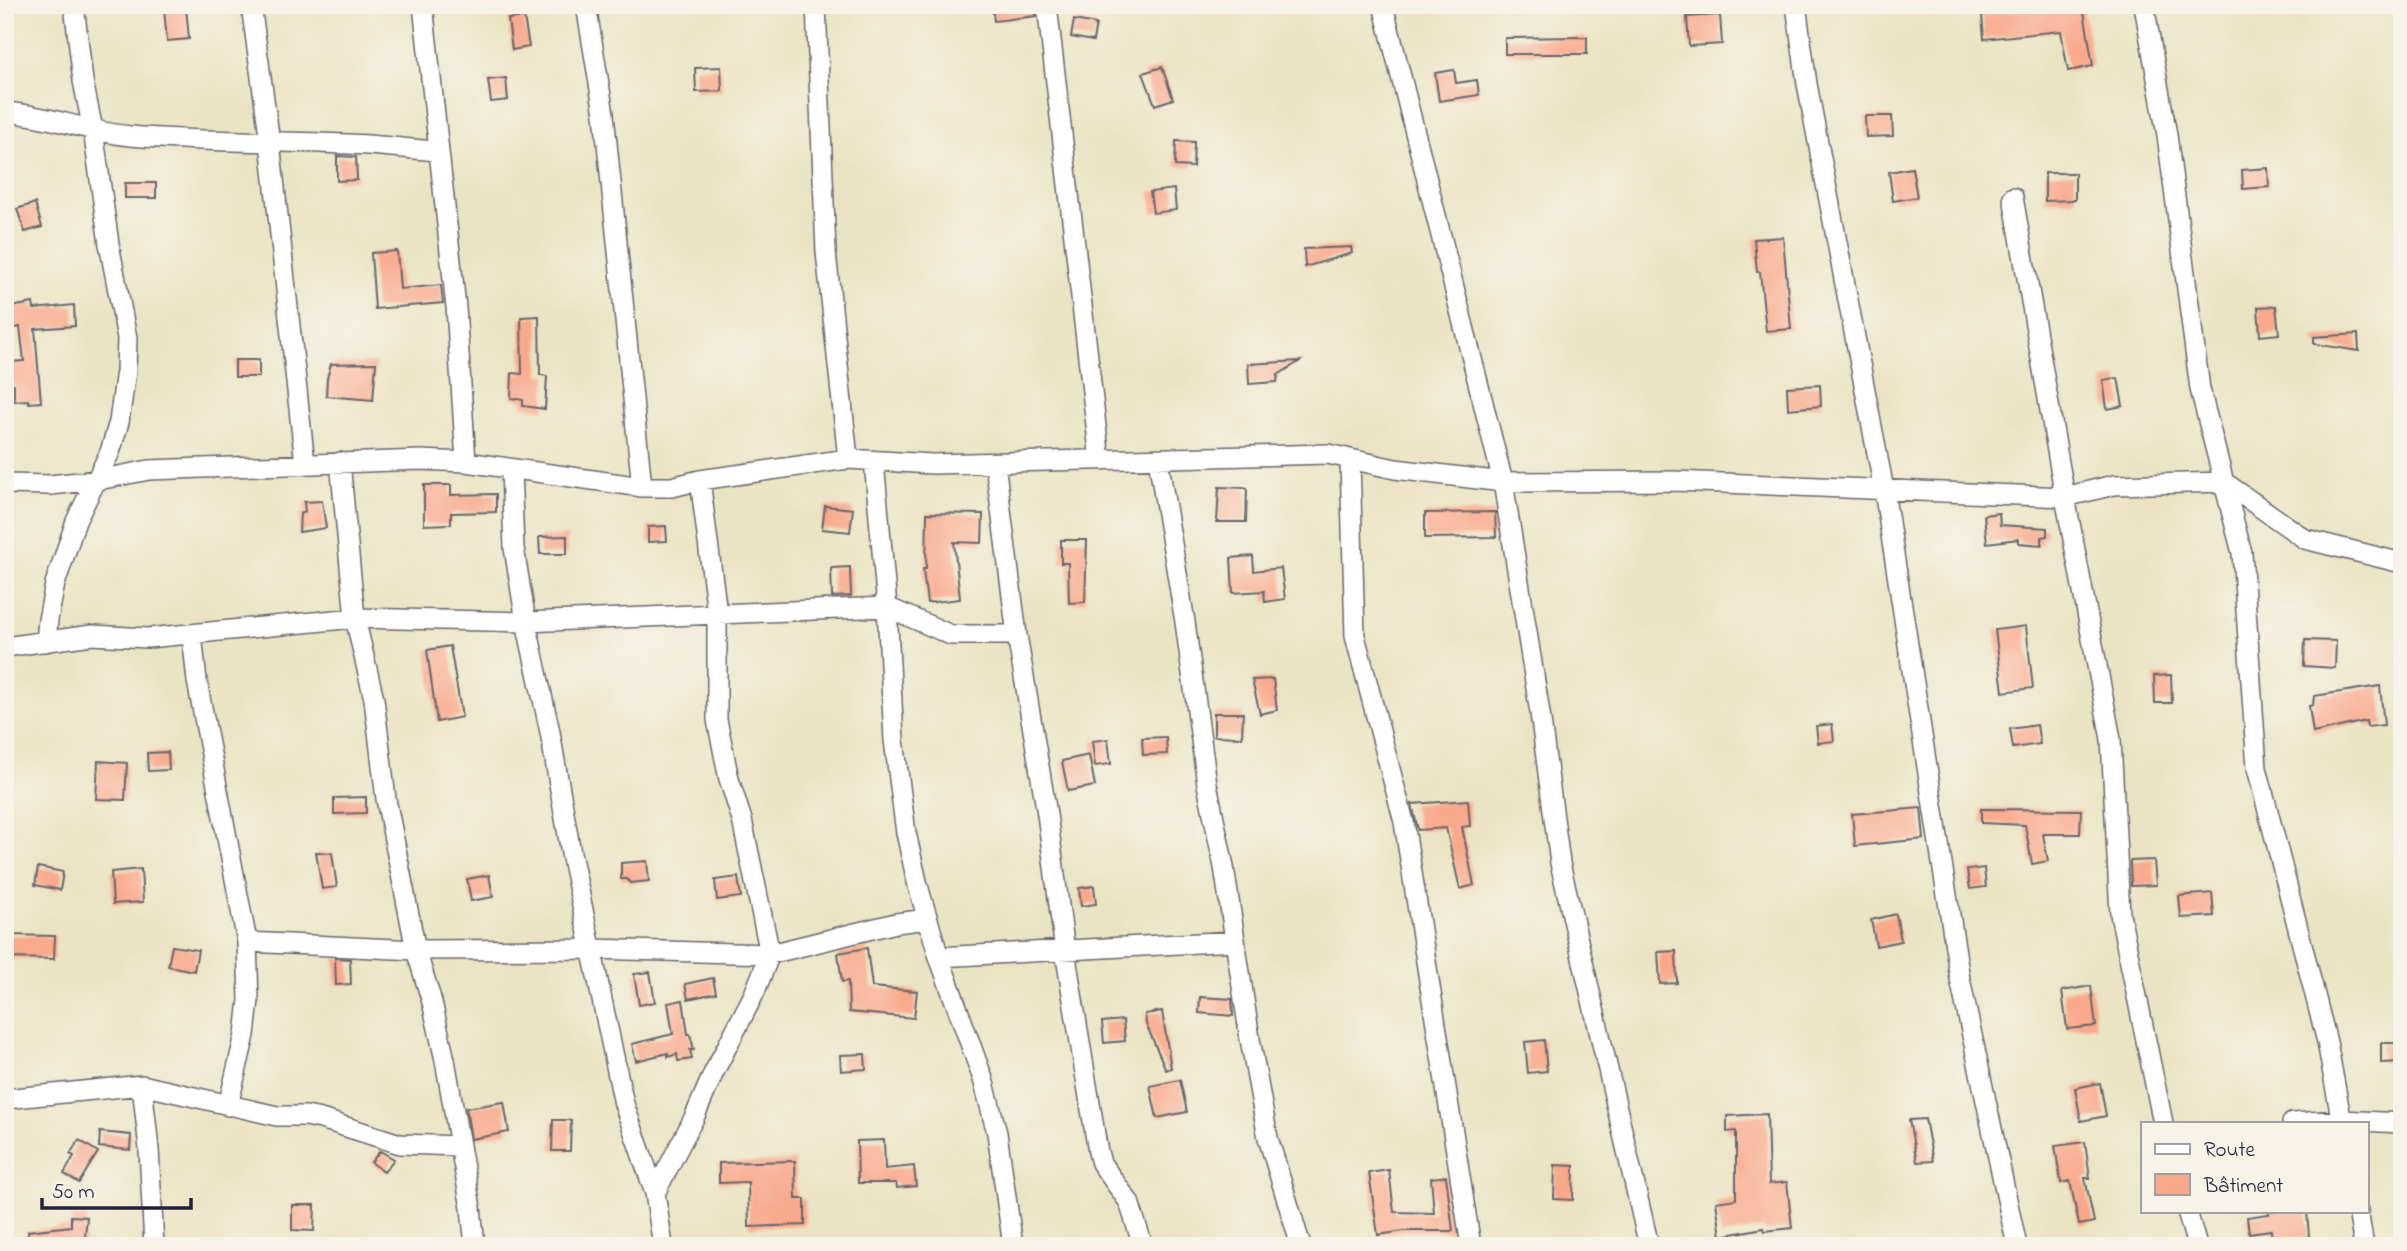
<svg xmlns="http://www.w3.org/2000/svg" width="2407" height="1251" viewBox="0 0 2407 1251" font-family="'Indie Flower',sans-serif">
<rect width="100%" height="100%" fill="#f7f3e8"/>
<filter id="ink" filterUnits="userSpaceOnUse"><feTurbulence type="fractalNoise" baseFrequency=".0143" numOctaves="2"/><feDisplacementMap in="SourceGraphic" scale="14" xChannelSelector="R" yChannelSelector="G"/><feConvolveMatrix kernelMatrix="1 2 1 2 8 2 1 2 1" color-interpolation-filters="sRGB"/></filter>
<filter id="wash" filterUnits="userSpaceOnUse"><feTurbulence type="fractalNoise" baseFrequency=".00686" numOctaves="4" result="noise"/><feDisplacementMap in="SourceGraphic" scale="28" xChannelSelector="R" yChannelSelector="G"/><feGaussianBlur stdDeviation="1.57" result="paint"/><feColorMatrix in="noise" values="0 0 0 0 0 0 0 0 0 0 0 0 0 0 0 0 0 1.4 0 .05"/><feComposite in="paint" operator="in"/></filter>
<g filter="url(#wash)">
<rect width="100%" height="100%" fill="#ebe4c4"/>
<g id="blocks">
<path fill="#f9a98c" d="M992,5H1035L1036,16L994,21Z
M2061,5H2083L2093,66L2068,71L2061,31L1984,39L1982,15Z
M186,7L189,39L167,41L164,9Z
M1720,15L1722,44L1689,46L1687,17Z
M524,17L529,47L512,50L508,19Z
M1074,20L1096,24L1093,41L1071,37Z
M1587,37V54H1505V38Z
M721,67L722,91L696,92L695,68Z
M1162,67L1173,99L1155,105L1143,73Z
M1454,70L1456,83L1477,80L1479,95L1439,101L1435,73Z
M506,78L508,100L491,102L488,80Z
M1865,116H1892L1893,136L1866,137Z
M1176,141L1194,142L1193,167L1175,166Z
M337,156L356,157L357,180L337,181Z
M1912,168L1917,197L1893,201L1889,172Z
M2268,168L2269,187L2243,189L2242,170Z
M2045,173H2075V200L2045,201Z
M125,183H156V198H125Z
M1174,189L1176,210L1153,213L1150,192Z
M35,203L42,227L25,232L17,209Z
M1783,237L1791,329L1766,331L1760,272H1757L1754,239Z
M1351,247L1352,253L1305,267L1304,249Z
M397,251L400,289L441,285L443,303L375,309L371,253Z
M33,303L34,309L74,305L75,326L35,329L41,402L29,403L28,400L14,401V384L8,383L9,362L24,361L20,327L5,330V308Z
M2276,306L2279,334L2260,336L2258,307Z
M539,316L540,375L547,376L545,409L523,406V400L511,398L512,373L522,374L521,317Z
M2358,334L2359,351L2314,344V337Z
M235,360H259V377H235Z
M1300,361L1278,375L1277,382L1249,384L1248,364Z
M376,363L373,400L326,396L327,378L331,364Z
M2118,378L2123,406L2107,409L2103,380Z
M1820,385L1821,406L1788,409L1787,387Z
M424,485H451V495L496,494V512L451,513V524L424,525Z
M1219,487L1247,488L1246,522H1217Z
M322,501L326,528L299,532L300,514L305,512L304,502Z
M825,506L853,509L850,532L822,529Z
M1495,512L1496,537L1425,538V513Z
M927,513L983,514L982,543L954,542L960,599L927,603L923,569H926Z
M1999,513L2000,525L2047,528V536L2042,537V545L2019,543V539L1987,543L1984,515Z
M666,526L667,541L648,542V527Z
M567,536V554H540L539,537Z
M1061,540H1087L1085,602L1069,603L1068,563H1061Z
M1253,556L1254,571L1281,568L1285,599L1265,602L1264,591L1233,593L1231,558Z
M850,567L851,596L832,597L831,568Z
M2026,626L2033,688L2003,692L1995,630Z
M2305,640L2336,641L2335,668L2304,666Z
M450,646L462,717L437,722L427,650Z
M2171,675L2172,703H2155L2154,676Z
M1273,679L1277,710L1260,714L1252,680Z
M2380,686L2384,725L2367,727L2366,721L2313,733L2309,706L2313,705L2314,696Z
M1214,713H1243L1242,737L1214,736Z
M1832,724L1834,741L1818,743L1816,726Z
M2037,725L2040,744L2013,748L2010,729Z
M1166,737L1167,754L1143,755L1142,738Z
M1108,739L1111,764L1095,766L1092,741Z
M168,752L169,770L148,771L147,753Z
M1089,755L1095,786L1068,791L1062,761Z
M98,761L127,763L125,800L96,799Z
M366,797V813L334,814V798Z
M1468,800L1470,826L1462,827L1474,885L1460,889L1446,828L1418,830L1412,804Z
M1921,808L1924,839L1855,846L1852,814Z
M1981,809L2081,810L2080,834H2043L2048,861L2032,864L2025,825L1981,823Z
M316,852L332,853L337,887L322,889Z
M2154,860L2156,885L2131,886L2130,861Z
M647,861L649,881L630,883L627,879H621V863Z
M38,867L63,872L60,890L35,885Z
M1984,868L1986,887L1970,889L1967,870Z
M141,869L143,902L113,904L111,872Z
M489,875L493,897L471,901L467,879Z
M738,877L741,897L717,900L715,880Z
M1094,886L1096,904L1081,906L1079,888Z
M2212,893L2214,916L2181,918L2179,896Z
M1896,914L1901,941L1876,946L1871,920Z
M5,935L55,936L54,959L5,958Z
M172,946L198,950L194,971L168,966Z
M867,948L872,987L917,991L914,1018L849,1012L848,981L842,982L838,953Z
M1676,951L1677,983L1660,984L1658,952Z
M335,958L350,959L351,984L336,985Z
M650,972L655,1002L639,1005L634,974Z
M713,978L716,993L688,999L685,984Z
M2091,986L2096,1026L2067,1029L2062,991Z
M1200,997L1232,999L1233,1016L1199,1013Z
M683,1000L688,1034H690L694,1050H690L692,1059L678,1061L677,1054L668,1057V1053L636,1061L632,1044L673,1034L668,1003Z
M1162,1011L1171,1068L1166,1070L1146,1024L1145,1014Z
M1123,1020L1125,1041L1104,1043L1102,1022Z
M1544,1040L1547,1071L1528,1073L1525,1042Z
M2381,1043H2402V1062L2381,1063Z
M865,1054L866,1069L841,1071L840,1055Z
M1180,1080L1187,1112L1157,1118L1150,1086Z
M2100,1083L2106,1116L2081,1121L2075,1088Z
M504,1102L509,1132L471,1139L466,1108Z
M1767,1114L1769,1184L1787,1182L1792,1228L1765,1231L1764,1228L1721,1236L1716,1202L1736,1199V1131L1727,1132V1116Z
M1925,1119L1933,1161L1917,1162L1909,1120Z
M553,1120H571L570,1151H552Z
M100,1132L131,1135L130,1150L99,1147Z
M79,1140L98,1152L79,1183L64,1174L74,1156L70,1154Z
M884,1140L885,1169L914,1166L916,1186L897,1188L896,1183H858L857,1141Z
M2085,1142L2090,1178H2085L2094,1222L2079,1225L2070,1181L2061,1183L2055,1146Z
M380,1151L394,1159L384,1172L371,1162Z
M795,1161L796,1199H805V1225L749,1227L748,1182L719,1183V1163Z
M1555,1165L1574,1166L1573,1200L1554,1199Z
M1389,1170L1394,1212L1434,1213L1431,1178L1446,1176L1453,1231H1403L1378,1235L1369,1173Z
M292,1205H315L314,1231L292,1230Z
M2269,1211H2307L2309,1237L2272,1241L2271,1230L2249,1233L2247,1217L2269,1214Z
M71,1216L87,1217L84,1246H29L28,1231L71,1226Z"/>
</g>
</g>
<g filter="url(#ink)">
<use href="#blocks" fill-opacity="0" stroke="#68666b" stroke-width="2"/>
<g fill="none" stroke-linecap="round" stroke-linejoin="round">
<g stroke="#68666b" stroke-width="22">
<path id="minor" d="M251,5L270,142L305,464
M423,5L456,307L466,462
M586,5L604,114L642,487
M816,5L826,252L848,459
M1047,5L1100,460
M1383,5L1503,482L1540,713L1560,863L1649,1246
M1796,5L1807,84L1884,490L1960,979L2017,1246
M2144,5L2167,135L2200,389L2242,553L2257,768L2327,1042L2342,1123
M5,112C48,115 88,132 130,136C203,142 275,141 348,144C378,145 409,149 438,151
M2013,197L2065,497L2114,485L2224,482L2305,539L2402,563
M1158,459L1185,622L1207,784L1224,867L1250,1039L1268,1138L1301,1246
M1350,459L1355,636L1404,822L1471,1246
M874,461L887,607L894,740L906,833L918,886L939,957L983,1079L997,1133L1013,1246
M340,462L355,618L374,699L386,799L416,950L432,1002L445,1060L471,1208L475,1246
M995,463L1017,635L1047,814L1065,951L1098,1152L1101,1163L1129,1202L1143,1246
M511,469L514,548L526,622L550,732L571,853L624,1104L655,1193
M5,484L50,485L98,480L149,470L420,460L466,462L642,487H672L700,480L848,459L932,464L1328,454L1395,469L1503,482L1675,481L2065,497L2111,739L2120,914L2163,1123
M192,634L197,681L247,942L249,1000L245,1035L228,1106
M46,642L48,620L55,584L76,521L110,452L119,422L126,371L127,338L109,244L93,130L83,81L74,5
M5,647L92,635L148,638L355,618L526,622L887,607L951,635H1017
M247,942L416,950L592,949L770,954L742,820L729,779L717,720V613L700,480
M939,957L1235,941
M142,1085L149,1149L154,1246
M5,1099L142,1085L277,1116H306L321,1119L400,1144L460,1146
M2292,1123L2341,1120L2402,1123
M2187,1211L2197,1246
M2358,1211L2364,1246
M663,1246L655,1193L694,1118L714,1072L754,994L770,954L896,923L928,919"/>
</g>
<use href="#minor" stroke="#fff" stroke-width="19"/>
</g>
</g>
<rect width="2407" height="1251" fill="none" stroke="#f7f3e8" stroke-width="28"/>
<rect x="2141" y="1122" width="228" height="91" fill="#f7f3e8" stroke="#a29fa3" stroke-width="2"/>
<rect x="2155" y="1144" width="35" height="10" fill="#ffffff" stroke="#a29fa3" stroke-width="2"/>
<text x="2204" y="1156" font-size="21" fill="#22223b">Route</text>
<rect x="2155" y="1174" width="35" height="21" fill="#f9a98c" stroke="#a29fa3" stroke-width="2"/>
<text x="2204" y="1192" font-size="21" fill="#22223b">Bâtiment</text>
<path d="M42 1198v10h149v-10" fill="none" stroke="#22223b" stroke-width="3.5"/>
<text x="52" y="1198" font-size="21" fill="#22223b" stroke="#f7f3e8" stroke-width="5" paint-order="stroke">50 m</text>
</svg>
